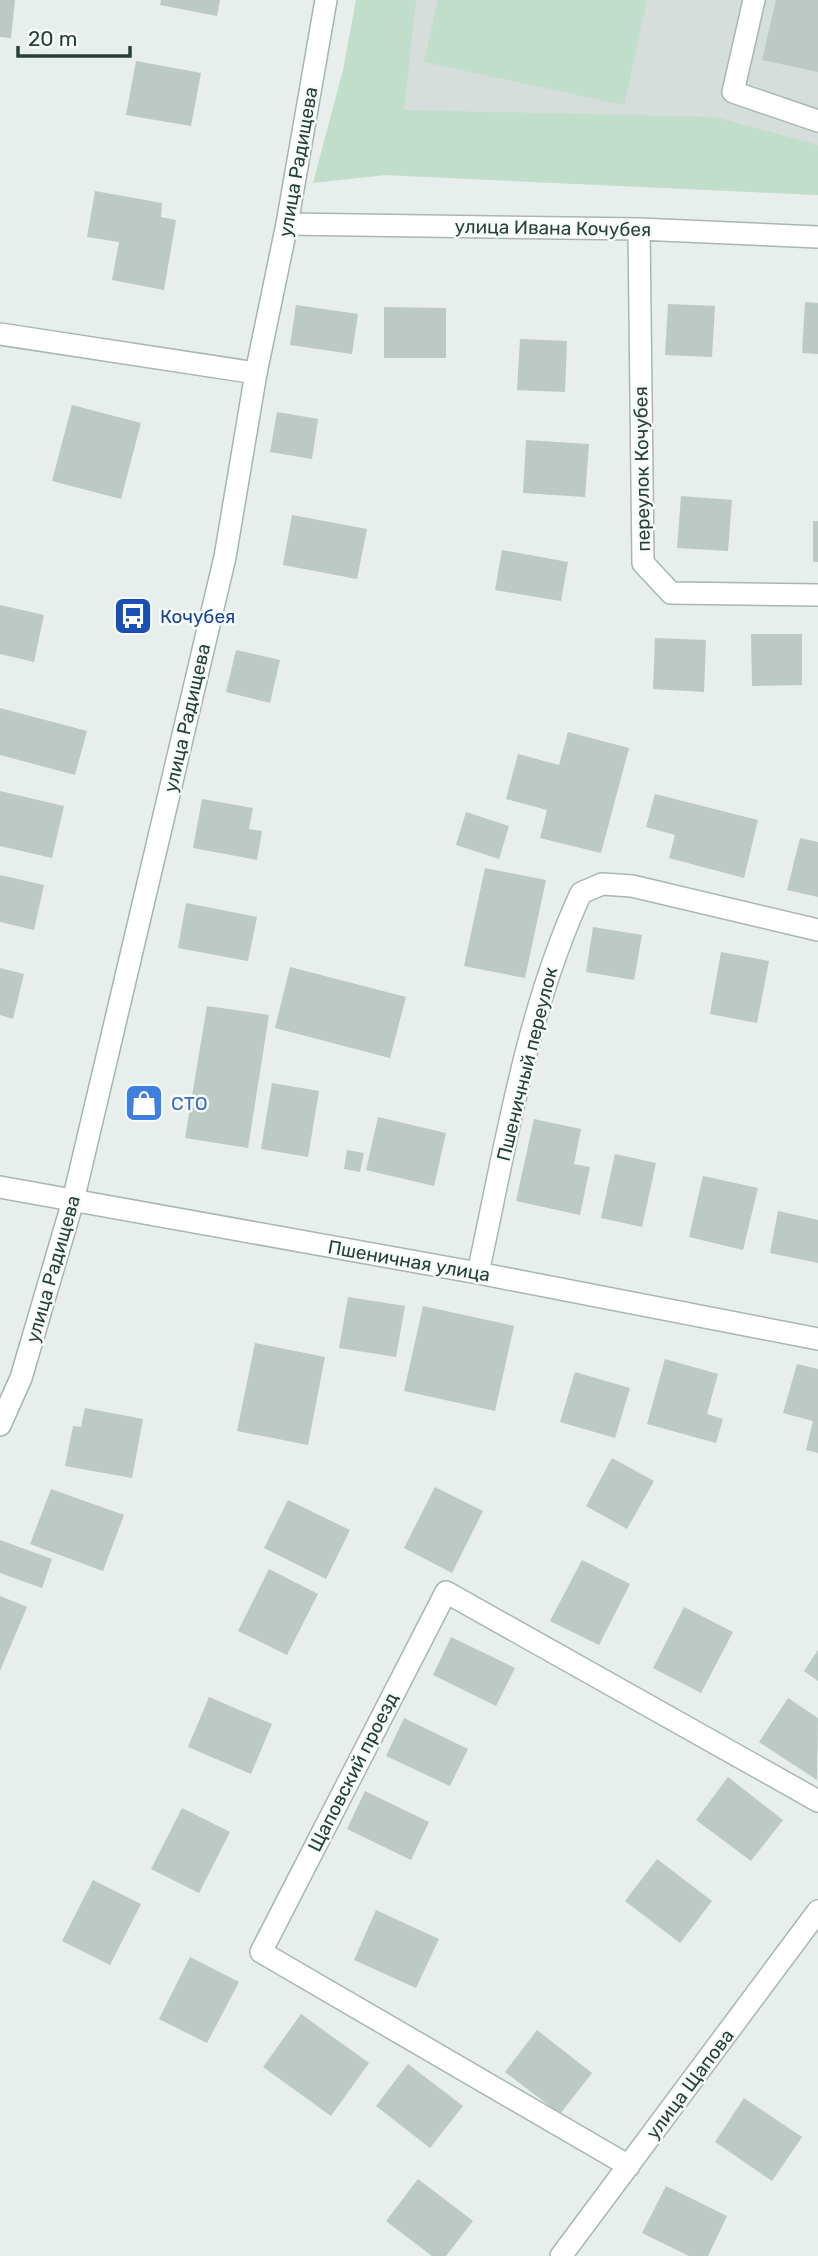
<svg xmlns="http://www.w3.org/2000/svg" width="818" height="2256" viewBox="0 0 818 2256" font-family="Rubik,sans-serif">
<rect width="100%" height="100%" fill="#e7eeeb"/>
<path fill="#d5deda" d="M373,0H818V195L386,175Z"/>
<path fill="#c1ddcb" d="M356,0H416L404,110L715,117L818,145V195L386,175L313,183L343,70Z
M438,0H647L624,105L424,62Z"/>
<path fill="#bcc9c4" d="M0,0H15L11,38L0,37Z
M161,0H220L217,16L160,5Z
M776,0H818V72L762,60Z
M136,61L201,73L191,126L126,115Z
M95,191L162,203L161,217L176,220L164,290L112,280L119,242L87,237Z
M805,302L818,303V354L802,353Z
M668,304L715,306L712,357L665,355Z
M296,305L358,314L352,354L290,345Z
M384,307L446,308V358H384Z
M520,339L567,341L565,392L517,390Z
M72,405L141,423L121,499L52,481Z
M277,412L318,419L312,459L270,452Z
M526,440L589,444L585,497L523,493Z
M681,496L732,500L728,551L677,548Z
M292,515L367,529L357,579L283,565Z
M813,521H818V562H813Z
M502,550L568,562L561,601L495,590Z
M0,605L44,615L34,662L0,654Z
M751,634H802V685L752,686Z
M655,638L706,640L704,692L653,689Z
M236,650L280,660L270,703L226,692Z
M0,708L87,731L75,775L0,755Z
M568,732L629,748L601,853L540,838L547,810L506,799L518,754L559,765Z
M0,791L64,806L52,858L0,846Z
M655,794L758,820L744,878L669,858L675,835L646,827Z
M202,799L253,808L249,829L262,831L257,860L193,848Z
M466,812L509,826L499,859L456,845Z
M800,838L818,842V897L787,890Z
M485,868L546,880L525,978L464,966Z
M0,875L44,885L34,930L0,922Z
M186,903L257,917L248,961L178,948Z
M593,927L642,935L634,980L586,972Z
M721,952L769,961L757,1023L710,1014Z
M290,967L406,997L390,1058L275,1028Z
M0,968L24,974L13,1019L0,1015Z
M207,1006L269,1015L248,1148L185,1138Z
M272,1083L319,1091L308,1157L261,1149Z
M378,1117L446,1133L434,1186L366,1170Z
M534,1119L581,1129L574,1164L590,1167L580,1215L516,1201Z
M347,1150L364,1153L360,1172L344,1169Z
M615,1154L656,1163L642,1227L601,1218Z
M703,1176L758,1188L743,1250L689,1237Z
M778,1211L818,1220V1263L770,1253Z
M348,1297L405,1306L396,1357L339,1348Z
M423,1306L514,1326L495,1411L404,1391Z
M255,1343L325,1357L308,1445L237,1431Z
M665,1359L718,1374L707,1414L723,1419L716,1443L647,1424Z
M797,1364L818,1369V1453L806,1450L813,1421L783,1413Z
M575,1372L630,1388L615,1438L560,1422Z
M85,1408L143,1419L132,1478L65,1466L73,1426L81,1427Z
M612,1458L654,1481L627,1529L586,1506Z
M435,1487L483,1511L452,1573L404,1548Z
M51,1489L124,1515L103,1571L30,1544Z
M288,1500L350,1530L326,1579L264,1548Z
M0,1540L52,1559L42,1588L0,1573Z
M582,1560L630,1584L599,1645L550,1621Z
M269,1569L318,1594L287,1655L238,1631Z
M0,1596L27,1607L0,1671Z
M684,1607L733,1632L701,1693L653,1668Z
M451,1637L515,1668L496,1706L433,1675Z
M818,1650V1681L804,1671Z
M209,1697L272,1724L251,1774L188,1747Z
M788,1698L818,1718L817,1780L759,1742Z
M404,1718L468,1749L450,1786L386,1756Z
M728,1777L783,1820L751,1861L696,1820Z
M365,1791L429,1822L411,1860L347,1829Z
M182,1808L230,1832L199,1893L151,1869Z
M657,1859L712,1901L680,1943L625,1901Z
M93,1880L141,1904L110,1965L62,1941Z
M376,1910L439,1939L416,1988L354,1960Z
M190,1957L239,1982L207,2043L159,2019Z
M301,2014L369,2063L331,2116L263,2067Z
M537,2030L592,2073L560,2114L505,2072Z
M408,2064L463,2106L430,2148L376,2106Z
M744,2098L802,2137L772,2181L715,2142Z
M418,2179L473,2221L446,2256H432L386,2221Z
M666,2186L727,2216L708,2256H689L642,2233Z"/>
<g fill="none" stroke-linecap="round" stroke-linejoin="round">
<g stroke="#a9b6b2" stroke-width="24">
<path id="service" d="M754,0L733,92L818,121"/>
</g>
<g stroke="#a9b6b2" stroke-width="24">
<path id="minor" d="M287,224L639,229L818,237
M639,229L643,563L671,593L818,595
M0,334L256,373
M0,1187L478,1273L818,1339
M478,1273C506,1145 526,1012 581,893L602,884L632,886L818,930
M629,2166L261,1952L446,1592L818,1801
M561,2256L818,1911"/>
</g>
<g stroke="#a3b6b0" stroke-width="24">
<path id="secondary" d="M0,1425L21,1378L73,1201L225,557L256,373L287,224L326,0"/>
</g>
<use href="#service" stroke="#fff" stroke-width="21"/>
<use href="#minor" stroke="#fff" stroke-width="21"/>
<use href="#secondary" stroke="#fff" stroke-width="21"/>
</g>
<defs>
<g id="bus-square" transform="scale(2.0125)"><rect x="-9" y="-9" width="18" height="18" rx="4" fill="#1a4fb4" stroke="#f7fbf9"/><path d="M-5-6H5V4H4V6H2V4H-2V6H-4V4H-5ZM-3.5-4V0h7V-4ZM-3.5 1.2v1.5H-2V1.2ZM2 1.2v1.5H3.5V1.2Z" fill="#fff"/></g>
<g id="shop-square" transform="scale(2.0125)"><rect x="-9" y="-9" width="18" height="18" rx="4" fill="#3f7fe0" stroke="#f7fbf9"/><path d="M-5-2.5h2.3a2.7 3.5 0 0 1 5.4 0H5L5.5 6h-11ZM-1.5-2.5h3a1.5 2.3 0 0 0-3 0Z" fill="#fff"/></g>
</defs>
<g fill-rule="evenodd">
<use href="#bus-square" x="133" y="616"/>
<use href="#shop-square" x="144" y="1103"/>
</g>
<g text-anchor="middle" dominant-baseline="central" stroke-width="5" stroke-linejoin="round" paint-order="stroke">
<g font-size="19" fill="#26403a" stroke="#f7fbf9">
<text transform="translate(298 162) rotate(-80)">улица Радищева</text>
<text transform="translate(553 228) rotate(1)">улица Ивана Кочубея</text>
<text transform="translate(642 469) rotate(-91)">переулок Кочубея</text>
<text transform="translate(187 718) rotate(-77)">улица Радищева</text>
<text transform="translate(527 1064) rotate(-76)">Пшеничный переулок</text>
<text transform="translate(409 1261) rotate(10)">Пшеничная улица</text>
<text transform="translate(53 1269) rotate(-74)">улица Радищева</text>
<text transform="translate(353 1772) rotate(-63)">Щаповский проезд</text>
<text transform="translate(690 2084) rotate(-53)">улица Щапова</text>
</g>
<g font-size="19" fill="#164399" stroke="#f7fbf9" text-anchor="start">
<text x="160" y="616">Кочубея</text>
</g>
<g font-size="19" fill="#366cbe" stroke="#f7fbf9" text-anchor="start">
<text x="171" y="1103">СТО</text>
</g>
</g>
<path d="M18 46v10h112v-10" fill="none" stroke="#26403a" stroke-width="3.5"/>
<text x="28" y="46" font-size="21" fill="#26403a" stroke="#f7fbf9" stroke-width="5" paint-order="stroke">20 m</text>
</svg>
